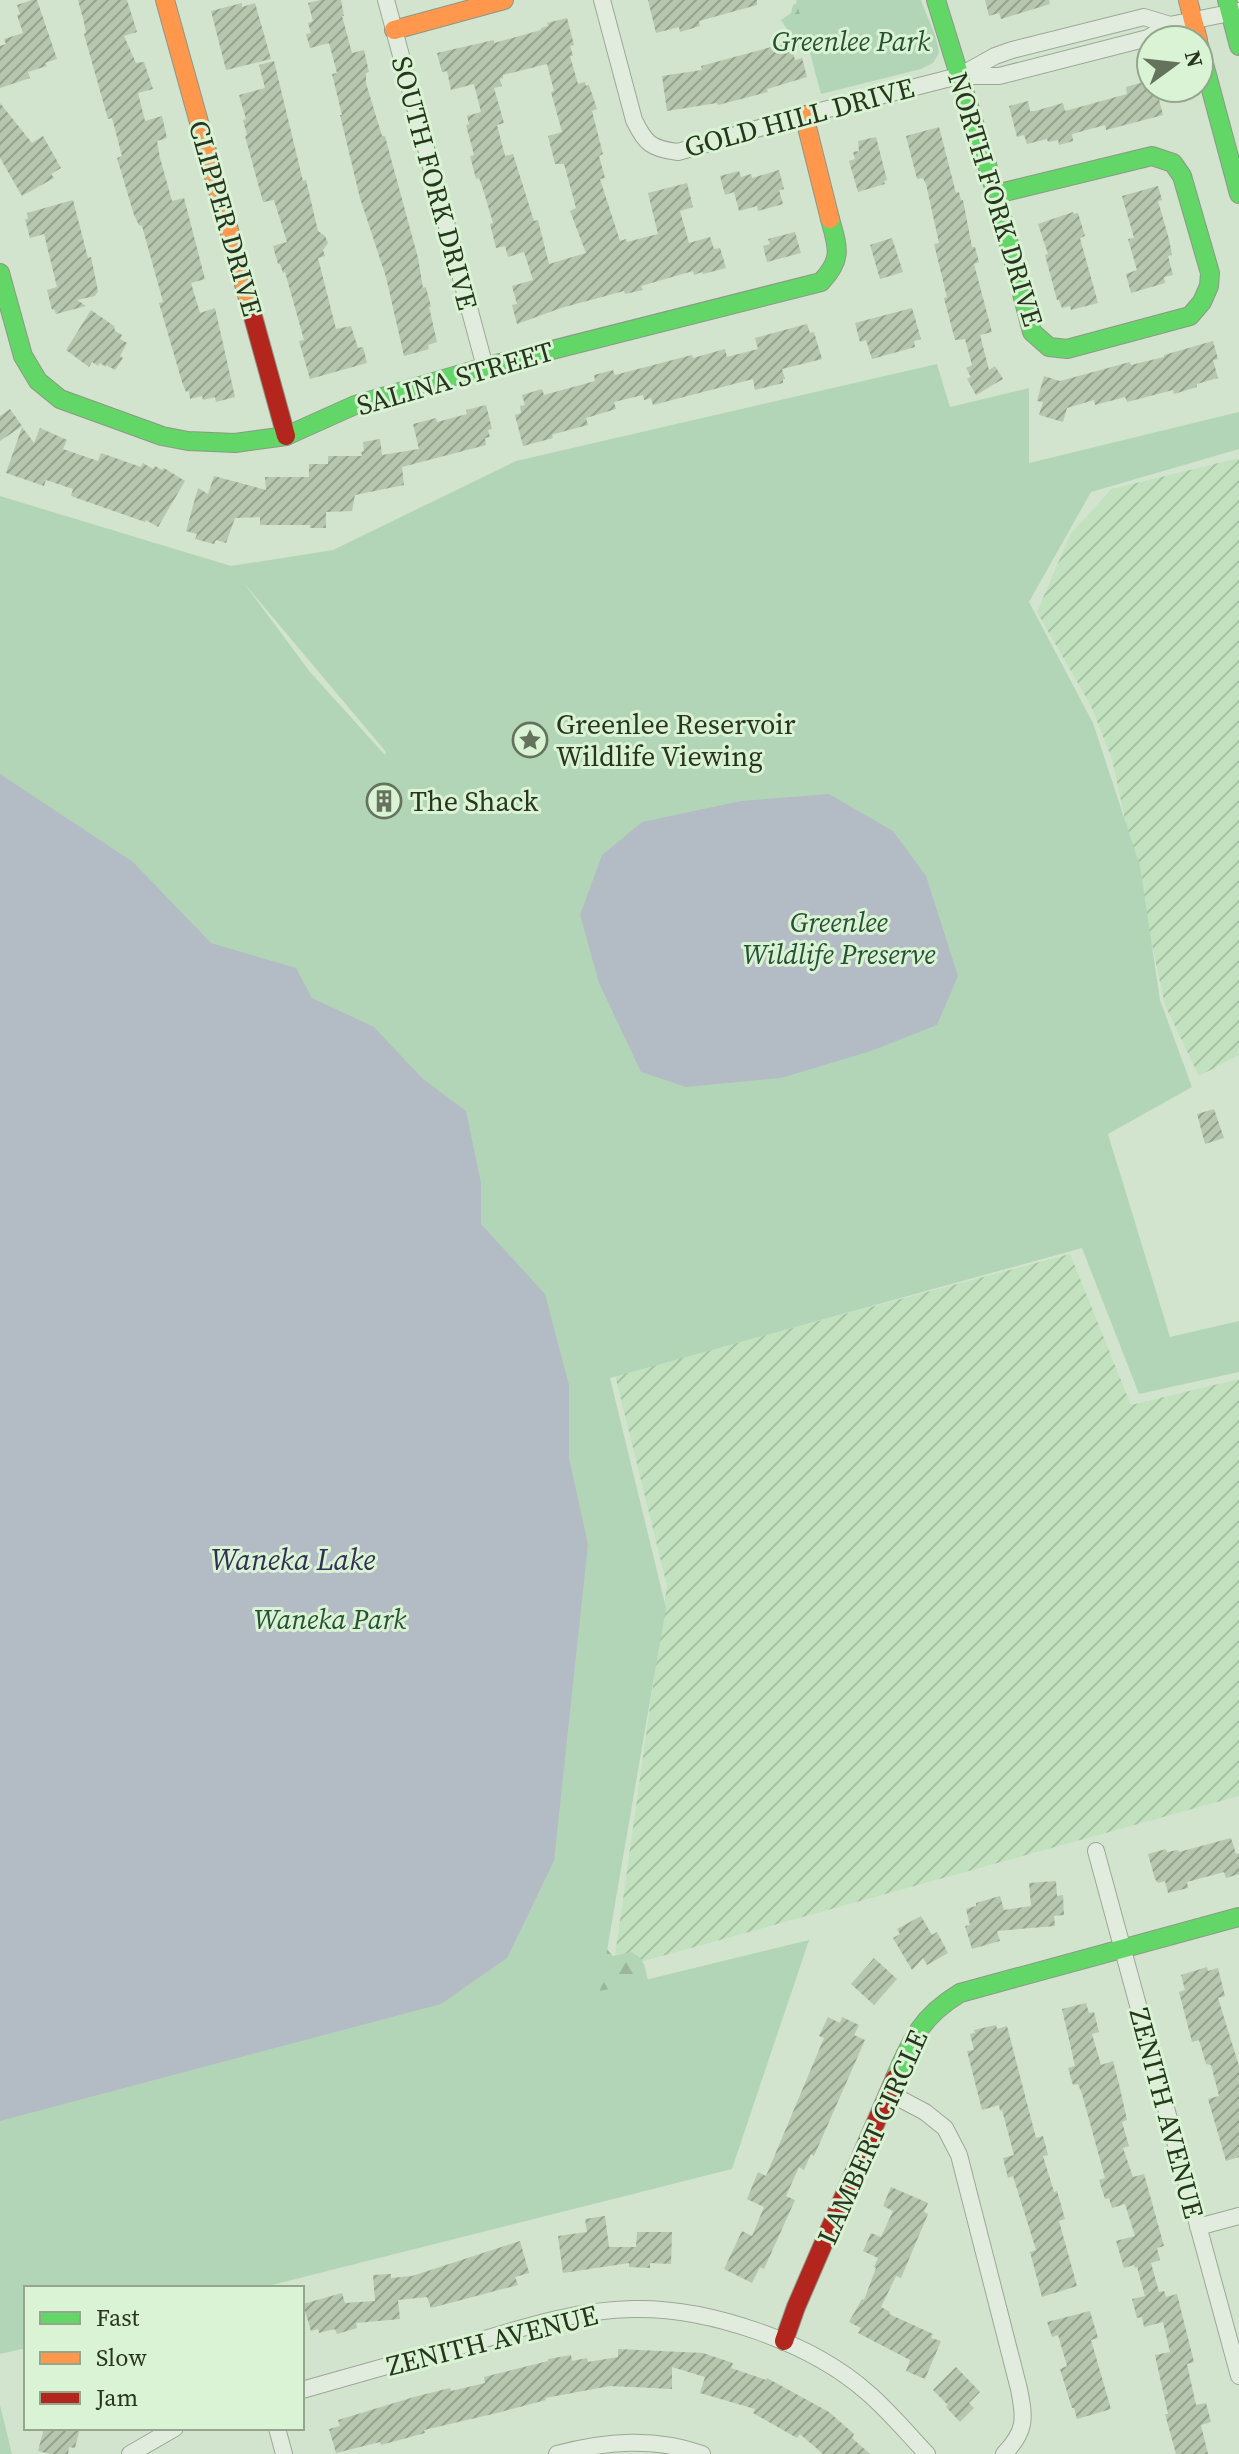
<svg xmlns="http://www.w3.org/2000/svg" width="1239" height="2454" viewBox="0 0 1239 2454" font-family="'Source Serif 4',serif">
<defs>
<pattern id="farmland-furrows" width="10" height="10" patternUnits="userSpaceOnUse" patternTransform="scale(2)"><rect width="10" height="10" fill="#c2e2bf"/><path d="M-1 1l2-2M0 10L10 0M9 11l2-2" fill="none" stroke="#a7c2a4"/></pattern>
<pattern id="forest-firs" width="22" height="20" patternUnits="userSpaceOnUse" patternTransform="scale(2)"><rect width="22" height="20" fill="#b3d5b7"/><path d="M5 1l3.5 6h-7zM16 11l3.5 6h-7z" fill="#9ab79d"/></pattern>
<pattern id="building-hatch" width="6" height="6" patternUnits="userSpaceOnUse" patternTransform="scale(2)"><rect width="6" height="6" fill="#b7c6af"/><path d="M-1 1l2-2M0 6l6-6M5 7l2-2" fill="none" stroke="#95a28e"/></pattern>
</defs>
<rect width="100%" height="100%" fill="#d2e3ce"/>
<path fill="url(#farmland-furrows)" d="M1239,458V1055L1199,1076L1165,1005L1112,759L1091,706L1037,612L1071,533L1112,489Z
M1070,1254L1131,1405L1239,1379V1796L622,1967L615,1956L667,1586L615,1375Z"/>
<path fill="url(#forest-firs)" d="M801,1L816,47L801,51L781,20L791,13L793,5Z
M606,1948L613,1956L632,1952L640,1958L644,1964L651,1992L611,2008L578,1956Z"/>
<path fill="#b3d5b7" fill-rule="evenodd" d="M796,0H921C927,18 937,34 939,53L933,63L921,69L821,94Z
M937,364L950,407L1029,388V463L1239,412V449L1091,492L1029,602L1093,723L1140,866L1160,1000L1192,1087L1108,1134L1170,1337L1239,1321V1372L1139,1394L1082,1248L610,1378L666,1608L600,1991L809,1940L732,2169L260,2288H26V2348L0,2354V496L231,566L333,550L516,461ZM244,583L386,752L385,755L310,672Z
M0,2405L12,2454H0Z"/>
<path fill="#b3bcc4" d="M0,774L133,862L211,943L296,968L312,998L374,1027L423,1079L466,1111L481,1183V1224L545,1294L569,1385V1458L588,1544L554,1861L507,1958L441,2004L0,2121Z
M829,794L893,831L926,876L958,976L937,1025L871,1051L781,1078L686,1087L641,1072L599,983L580,915L602,855L642,822L741,801Z"/>
<path fill="url(#building-hatch)" fill-rule="evenodd" d="M32,0H37L57,59L45,63L47,66L28,72L30,78L0,88V46L6,44L4,39L23,33L17,15L20,14L17,5Z
M78,0H127L137,32L124,36L136,63L144,62L153,89L138,93L145,121L162,116L167,138L157,141L160,158L172,201L184,198L205,279L191,283L200,313L215,308L235,397L216,402L215,397L203,400L202,396L190,399L189,391L186,392L182,382L159,303L163,302L142,226L139,225L134,215L117,158L122,156L112,118L108,119L84,34L86,33L84,22Z
M320,0H341L344,16H342L352,53L364,50L369,72L366,73V83L382,136H385L390,155L418,258L423,288L426,287L431,307H429L437,342L428,345L429,349L404,356L386,277L360,198L340,115H342L332,74L337,73L329,43L310,48L306,34L311,33L308,23L313,21L308,3Z
M648,0H757V5L699,21L700,26L680,32L679,27L656,33Z
M985,0H1049L1050,4L1001,19L999,13L989,16Z
M242,3V7L255,3L271,59L226,70L211,11Z
M567,18L574,45L570,46L573,56H570L578,84L585,82L586,86L589,85L597,109L592,111L603,154L599,156L605,178L600,179L620,241L626,239L627,242L658,234L648,193L687,183L693,207L680,211L689,243L710,237L714,249L720,248L726,268L703,274L702,272L694,275L693,271L641,286L643,290L625,294L624,291L561,308L517,324L512,305L517,304L512,286L533,280L524,252L508,257L505,246L496,248L490,224L493,223L482,186L479,178L476,179L470,156L474,155L466,125L469,124L467,116L481,112L474,84L451,90L447,71L442,72L437,53L494,40V43L541,30V28L548,26L547,23ZM547,64L554,91L551,92L562,132L548,136L555,164H564L576,208L570,211L586,253L549,264L538,220L534,221L513,154L505,156L497,125L504,123L494,88L502,86L500,79L503,78V75Z
M790,42L795,60L802,58L807,77L767,89L768,92L718,105L717,103L667,111L662,76L702,70L701,66Z
M274,61L303,181L306,180L318,231L325,236L328,243L323,250L325,256L318,258L336,329L351,326L358,348L363,347L367,363L310,379L299,341L304,340L285,272L283,273L280,264H278L273,246L287,242L274,200L263,202L245,136L247,135L243,120L246,119L239,95L265,88L259,65Z
M1151,80V88H1156L1163,115L1106,130L1105,125L1072,134L1073,141L1059,145L1058,140L1048,142L1047,139L1027,144L1024,135L1017,137L1009,106L1028,101L1030,111H1035L1063,103L1065,111L1127,94L1126,87Z
M0,103L32,143L43,136L61,168L51,174L54,178L22,196L0,158Z
M939,127L956,193L959,192L961,200H963L972,247H975L979,262L974,264L992,332L980,335L989,370L995,366L1003,379L976,395L967,379L971,377L966,368L972,365L965,339L955,340L944,298L947,297L934,244L939,243L926,184L923,178L917,179L906,136Z
M876,137L887,180L884,181L885,184L858,192L849,161L855,159L853,152L859,151L858,141Z
M779,170L784,189L779,190L783,204L758,211L757,206L739,211L734,192L725,195L720,176L739,171L741,177L751,174L752,178Z
M1158,186L1162,200L1158,201L1169,239L1172,255L1168,256L1173,275L1164,277L1165,283L1131,293L1126,274L1137,270L1128,239L1134,238L1122,196Z
M73,200L88,258L91,257L98,291L95,296L77,300L86,306L56,314L54,309L52,310L47,290L57,287L44,234L30,238L25,219H28L27,213Z
M1073,212L1074,214L1078,213L1085,236L1080,238L1098,303L1071,310L1070,306L1062,308L1059,300H1057L1045,255L1048,254L1038,224Z
M795,232L801,253L767,262L763,246L770,244L768,239Z
M892,238L903,272L880,279L870,245Z
M912,308L921,339L914,341L915,347L872,359L866,340L860,342L855,323Z
M91,310L114,326L115,331L122,335L120,339L127,343L120,356L123,358L115,370L106,365V367L100,363L98,366L92,362L89,367L66,350Z
M807,324L810,333L814,332L822,359L782,369L785,379H783V383L755,390L753,379L653,405L651,398L644,400L643,395L614,402L616,409L586,418L588,425L554,434L552,435L553,438L523,446L515,415L521,413L520,406L525,405L522,395L542,389L544,395L595,381L594,375L613,370L615,375L692,355L693,358L725,349L727,357L758,349L755,338Z
M1213,341L1218,359L1213,360L1218,378L1197,384V387L1174,394L1173,390L1127,402L1125,397L1095,405L1094,400L1067,408L1063,422L1039,415L1043,402L1037,401L1044,376L1060,381L1130,362L1131,365L1164,357V355Z
M486,405L492,429L488,430L490,437L485,438L486,445L402,467L404,485L355,495L352,511L326,512V528H310V525H260V517L235,518L226,543L216,540L214,544L195,539L197,534L186,531L198,488L208,494L214,476L266,490L265,477H309V464H328V456H362L361,452L364,451L363,442L380,439L382,455L419,449L413,424L436,418L437,422L467,414L466,410Z
M10,409L22,426L0,441V416Z
M22,427L34,443L40,428L67,440L63,449L98,461L101,453L141,467L143,463L153,469L155,466L162,470L164,468L185,481L158,527L146,520L145,522L71,496L73,489L46,480L44,486L6,473Z
M1214,1109L1224,1138L1205,1144L1197,1114Z
M1231,1838L1236,1854L1239,1853V1874L1226,1878L1224,1872L1187,1882L1188,1888L1168,1893L1165,1881L1158,1883L1155,1879L1148,1854L1166,1849L1167,1852L1178,1850L1179,1852Z
M1056,1881L1057,1896L1063,1895L1064,1915L1054,1916L1055,1926L997,1931L1000,1941L972,1949L965,1926L970,1925L966,1909L976,1906V1903L1000,1896L1004,1910L1031,1906L1029,1883Z
M921,1916L932,1935L937,1932L948,1953L927,1965L923,1958L912,1970L893,1938L900,1934L897,1929Z
M874,1958L897,1979L874,2005L851,1984Z
M1207,1967L1208,1971L1218,1968L1225,1996L1218,1998L1239,2066V2157L1226,2161L1208,2099L1219,2096L1211,2065L1206,2064L1199,2040L1192,2042L1179,1992L1185,1990L1181,1975Z
M1086,2003L1089,2013L1094,2012L1099,2032L1092,2034L1101,2065L1113,2061L1119,2084L1127,2120L1122,2122L1129,2146L1123,2148L1133,2177L1144,2174L1164,2246L1157,2248L1160,2260L1151,2263L1159,2292L1164,2291L1166,2297L1177,2294L1194,2362L1187,2364L1196,2405L1206,2403L1211,2422L1201,2425L1208,2454H1176L1165,2414H1168L1155,2355L1170,2352L1163,2322L1144,2327L1142,2317L1137,2318L1132,2299L1145,2296L1137,2267L1135,2268L1134,2265L1124,2268L1116,2241L1135,2236L1125,2204L1112,2208L1109,2198L1105,2199L1099,2180L1105,2178L1082,2094L1078,2084L1073,2085L1068,2068L1075,2066L1062,2009Z
M828,2017L840,2023L842,2017L859,2025L854,2035L865,2040L814,2156L811,2154L804,2170L799,2167L786,2196L795,2200L764,2269L760,2267L752,2283L724,2269L742,2231L752,2236L764,2207L747,2199L758,2172L766,2176L824,2038L819,2036Z
M996,2025L997,2029L1007,2026L1036,2138L1043,2136L1048,2155L1043,2156L1054,2192L1057,2191L1065,2219L1059,2221L1077,2286L1042,2297L1030,2252L1036,2250L1013,2176L1008,2178L1003,2158L1014,2155L1002,2110L1000,2111L999,2105L982,2110L967,2051L974,2050L970,2034L975,2033L974,2030Z
M891,2187L928,2203L924,2212L928,2214L901,2278L896,2276L881,2307L890,2312L889,2314L933,2334L931,2338L941,2341L925,2379L906,2371L910,2360L858,2333L861,2328L849,2322L862,2299L864,2300L876,2268L874,2267L878,2258L863,2251L871,2233L881,2237L893,2211L883,2206Z
M605,2216L609,2247H636L637,2232H672L671,2264L650,2263V2268L629,2267V2263L563,2273L558,2236L587,2232L585,2219Z
M520,2241L529,2273L515,2277L518,2285L431,2308L427,2297L398,2300L400,2319L356,2323L357,2328L337,2334L335,2329L319,2333L318,2329L311,2331L303,2304L342,2293L345,2303L375,2301L373,2275L391,2274V2278L412,2276Z
M1090,2311L1098,2338L1091,2340L1111,2409L1077,2419L1074,2408H1072L1060,2369L1067,2366L1058,2335L1052,2337L1047,2322Z
M618,2349L703,2353L733,2363L731,2368L766,2380L767,2378L829,2412L854,2434L852,2438L870,2454H823L800,2434L797,2438L753,2413L755,2409L700,2393L705,2377L672,2367V2389L610,2386L545,2398L546,2400L497,2413L424,2430L425,2433L381,2445L380,2442L336,2453L329,2429L340,2426L338,2420L414,2397L450,2388L451,2391L485,2383L484,2377L548,2361V2359L571,2355L572,2361L587,2358L588,2362L618,2357Z
M956,2367L980,2392L969,2403L974,2408L960,2422L946,2407L948,2405L933,2390Z
M44,2428H80L75,2448L69,2447L68,2454H51L38,2451Z"/>
<g fill="none" stroke-linecap="round" stroke-linejoin="round">
<g stroke="#9ca896" stroke-width="18">
<path id="street" d="M386,0L485,367
M602,0L634,120C645,143 651,149 678,152L804,115L939,81L958,76H999L1148,38L1170,25L1239,11
M959,76L995,56L1012,50L1144,17L1170,25
M1096,1851L1239,2376
M889,2093L925,2112L945,2128L959,2155L1019,2389C1025,2419 1026,2431 1004,2454
M1198,2227L1239,2216
M302,2390C361,2373 419,2357 478,2341C528,2326 579,2310 632,2309C708,2307 811,2342 868,2393C889,2411 908,2434 927,2454
M277,2428L284,2454
M130,2454L175,2428
M557,2454C606,2441 654,2437 702,2454"/>
</g>
<g stroke="#8c9886" stroke-width="20">
<path id="fast" d="M936,0L996,194L1032,332L1049,347L1067,349L1190,316L1202,302L1209,286L1210,273L1182,176L1173,163L1152,156L996,194
M1227,0L1239,46
M1199,45L1239,194
M0,273L23,356L38,381L60,399L162,436L188,441L235,443L286,436L355,405L485,367L821,282C843,259 838,248 830,219
M895,2078C912,2038 922,2016 960,1993L1239,1917"/>
</g>
<g stroke="#8c9886" stroke-width="20">
<path id="slow" d="M165,0L252,313
M1188,0L1198,40
M394,30L504,0
M804,115L830,219"/>
</g>
<g stroke="#8c9886" stroke-width="20">
<path id="jam" d="M252,313L286,436
M784,2341L796,2307L895,2078"/>
</g>
<use href="#street" stroke="#e1ecdf" stroke-width="16"/>
<use href="#fast" stroke="#63d668" stroke-width="18"/>
<use href="#slow" stroke="#ff974d" stroke-width="18"/>
<use href="#jam" stroke="#b3261e" stroke-width="18"/>
</g>
<defs>
<g id="sight-ring" transform="scale(1.8)"><circle r="9.5" fill="#daf3d4" stroke="#64735c" stroke-width="1.5"/><path d="M0-6L1.8-2.2L6-1.7L2.9 1.2L3.7 5.4L0 3.3L-3.7 5.4L-2.9 1.2L-6-1.7L-1.8-2.2Z" fill="#64735c"/></g>
<g id="building-ring" transform="scale(1.8)"><circle r="9.5" fill="#daf3d4" stroke="#64735c" stroke-width="1.5"/><path d="M-4-6H4V6H1V3H-1V6H-4ZM-2.5-4.3h1.7v1.8h-1.7ZM.8-4.3h1.7v1.8H.8ZM-2.5-1h1.7V.8h-1.7ZM.8-1h1.7V.8H.8Z" fill="#64735c"/></g>
</defs>
<g fill-rule="evenodd">
<use href="#sight-ring" x="530" y="740"/>
<use href="#building-ring" x="384" y="801"/>
</g>
<g text-anchor="middle" dominant-baseline="central" stroke-width="6" stroke-linejoin="round" paint-order="stroke">
<g font-size="28" font-style="italic" fill="#275136" stroke="#daf3d4">
<text x="851" y="41">Greenlee Park</text>
<text x="839" y="922">Greenlee<tspan x="839" dy="32">Wildlife Preserve</tspan></text>
<text x="330" y="1619">Waneka Park</text>
</g>
<g font-size="28" fill="#28361f" stroke="#daf3d4">
<text transform="translate(799 117) rotate(-15)">GOLD HILL DRIVE</text>
<text transform="translate(435 183) rotate(75)">SOUTH FORK DRIVE</text>
<text transform="translate(996 199) rotate(73)">NORTH FORK DRIVE</text>
<text transform="translate(226 218) rotate(74)">CLIPPER DRIVE</text>
<text transform="translate(455 378) rotate(-16)">SALINA STREET</text>
<text transform="translate(1167 2113) rotate(75)">ZENITH AVENUE</text>
<text transform="translate(872 2137) rotate(-66)">LAMBERT CIRCLE</text>
<text transform="translate(492 2340) rotate(-14)">ZENITH AVENUE</text>
</g>
<g font-size="28" fill="#28361f" stroke="#daf3d4" text-anchor="start">
<text x="556" y="724">Greenlee Reservoir<tspan x="556" dy="32">Wildlife Viewing</tspan></text>
<text x="410" y="801">The Shack</text>
</g>
<g font-size="30" font-style="italic" fill="#312f55" stroke="#daf3d4">
<text x="293" y="1559">Waneka Lake</text>
</g>
</g>
<rect x="24" y="2286" width="280" height="144" fill="#daf3d4" stroke="#93a78c" stroke-width="2"/>
<rect x="40" y="2312" width="40" height="12" fill="#63d668" stroke="#93a78c" stroke-width="2"/>
<text x="96" y="2326" font-size="24" fill="#28361f">Fast</text>
<rect x="40" y="2352" width="40" height="12" fill="#ff974d" stroke="#93a78c" stroke-width="2"/>
<text x="96" y="2366" font-size="24" fill="#28361f">Slow</text>
<rect x="40" y="2392" width="40" height="12" fill="#b3261e" stroke="#93a78c" stroke-width="2"/>
<text x="96" y="2406" font-size="24" fill="#28361f">Jam</text>
<g transform="translate(1175 64) rotate(75)"><circle r="38" fill="#daf3d4" stroke="#93a78c" stroke-width="2"/>
<path d="M0-6L14 30L0 20L-14 30Z" fill="#64735c"/>
<text y="-12" font-size="22" font-weight="bold" text-anchor="middle" fill="#28361f">N</text>
</g>
</svg>
